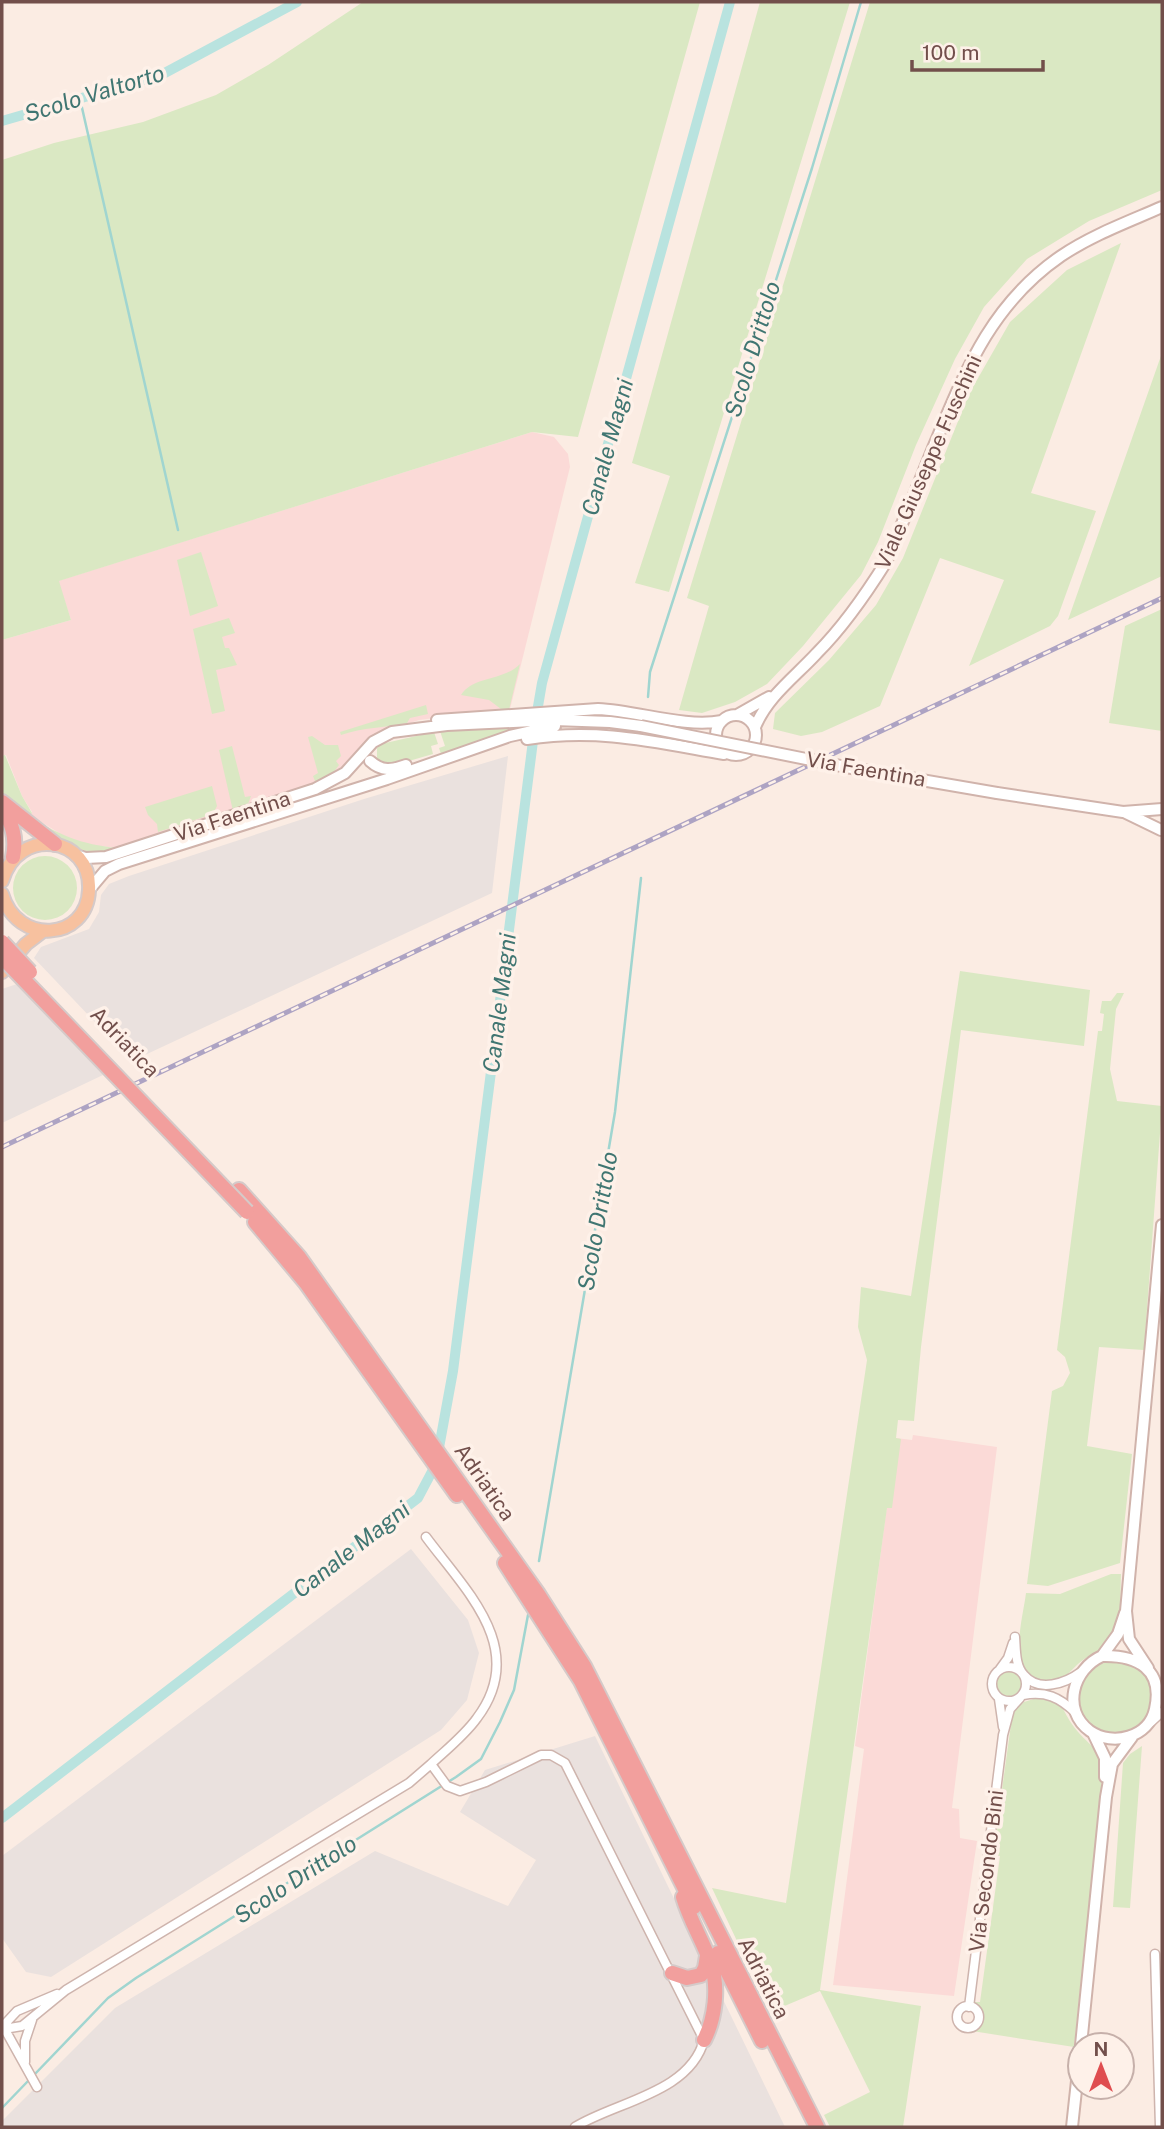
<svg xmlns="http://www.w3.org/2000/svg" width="1164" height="2129" viewBox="0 0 1164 2129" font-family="'Public Sans',sans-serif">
<rect width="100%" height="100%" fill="#fbece3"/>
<path fill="#fbdad7" d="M532,432L554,437L568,454L570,467L509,713H475L419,720L372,736L346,767L317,786L117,848L90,845L67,838L30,815L32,812L22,796L6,755L2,756V640L71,620L58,581Z
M913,1435L997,1447L952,1808L959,1809L960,1838L977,1841L954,1996L833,1985L864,1749L855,1746L896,1438L912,1440Z"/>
<path fill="#eae1de" d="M508,756L492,893L132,1061L34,958L41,947L89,929L99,912L101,895L109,884L129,876L364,799Z
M17,984L103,1075L2,1123V989Z
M411,1549L468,1620L479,1653L467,1700L441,1730L51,1977L26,1972L2,1938V1856Z
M595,1736L785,2127H2V2121L115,2008L375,1851L508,1906L536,1860L460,1812L485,1770Z"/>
<path fill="#dae8c3" d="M363,2H700L578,437L532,432L59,581L71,620L2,640V160L54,143L143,122L216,95L268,65Z
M760,2H850L669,592L635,583L670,476L632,463Z
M870,2H1162V190L1089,221L1027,259L984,307L955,359L916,445L878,542L861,575L803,646L767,684L735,702L702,713L679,710L709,606L687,598Z
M1121,243L1031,493L1096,511L1058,616L1050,626L969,666L1004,580L940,558L880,706L822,732L801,736L773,729L775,713L829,660L876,605L903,558L969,394L1010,322L1067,270Z
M1162,353V576L1068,620Z
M201,552L218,606L190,616L177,560Z
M1162,609V731L1109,723L1125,626Z
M229,618L235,633L222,637L225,648H229L237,665L216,670L225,711L212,714L193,629Z
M520,664L509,710L501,709L489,700L461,695C473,676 504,681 520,664Z
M426,705L428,714L410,718L407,723C385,728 363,727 341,735L340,732Z
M527,726L528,728L489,737L441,754L439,748L445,746L440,731Z
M434,732L438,744L431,746L433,754L388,767L377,761V748L381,744Z
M312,736L325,745H338L341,756L336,761L339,765L330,777L319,783L315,781L313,776L318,773L308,737Z
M232,746L245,797L251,796L248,804L233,811L219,750Z
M5,755L22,796L32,813L30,816C60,836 81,844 117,848L97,853L78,849L53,836L24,816L2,794V756Z
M212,786L217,806L213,814L158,832L157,824L148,815L145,807Z
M13 888a32 32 0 1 1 64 0a32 32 0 1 1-64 0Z
M960,971L1090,990L1084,1046L961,1030L921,1347L914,1421L898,1420L896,1438L901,1439L892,1508H887L820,1990L921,2006L903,2127H830L824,2115L870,2092L820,1991L775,2010L762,1994L712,1888L786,1903L867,1360L858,1327L861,1287L911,1296Z
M1117,993H1124L1116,1009L1110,1069L1117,1101L1162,1106L1144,1350L1099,1347L1087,1446L1132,1454L1120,1563L1048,1586L1027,1584L1052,1391L1063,1386L1070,1373L1065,1357L1057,1350L1098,1031H1102L1104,1014L1100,1013L1102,1001H1111Z
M1111,1574H1121C1120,1595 1123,1625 1109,1642C1101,1652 1087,1655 1078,1664C1067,1675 1059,1684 1042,1680C1006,1670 1023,1619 1026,1593L1060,1594Z
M1079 1698a37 37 0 1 1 74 0a37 37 0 1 1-74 0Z
M996 1685a13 13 0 1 1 26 0a13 13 0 1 1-26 0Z
M1037,1698C1066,1701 1060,1708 1074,1727C1093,1751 1100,1744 1102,1779L1074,2047L972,2031L977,2029L981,2019L974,2002H980L1000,1856L993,1855L1012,1717L1015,1710L1024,1702Z
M1142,1746L1130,1908L1113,1907L1123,1763L1130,1754Z"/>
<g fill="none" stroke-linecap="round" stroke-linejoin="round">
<path stroke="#a0d5d0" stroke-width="2.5" d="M80,99L178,530
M648,697L650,672L812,168L861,2
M539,1561L615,1112L641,878
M34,2075L108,1998L136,1978L456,1777L481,1759L500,1722L514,1690L528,1615
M2,2108L29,2080"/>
<path stroke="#b9e3df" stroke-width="10" d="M2,121L161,75L297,2
M536,718L542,683L730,2
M2,1818L418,1498L436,1464L453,1371L534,733"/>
<g stroke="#ceb4ad" stroke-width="11">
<path id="street" d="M426,1537C466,1591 529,1649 477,1718C465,1735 446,1750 431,1764
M1015,1637C1016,1649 1015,1666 1024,1675C1039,1693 1066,1683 1081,1672
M992 1684a17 17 0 1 1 34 0a17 17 0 1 1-34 0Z
M1000,1669L1008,1658L1013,1643
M1023,1695C1046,1691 1059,1697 1076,1713
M999,1699L1003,1727
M1151,1722L1162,1712
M1155,1954L1160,2127
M957 2017a11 11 0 1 1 22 0a11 11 0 1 1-22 0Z
M969,2007L1003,1735L1010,1709L1020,1698
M3,2026L17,2011L57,1994
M3,2026L37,2087
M4,2029L22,2026L66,1990L409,1783L431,1764L447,1786L460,1791L486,1782L541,1755H551L565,1763L704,2040C690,2093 615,2102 575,2127
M25,2062V2041L32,2020"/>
</g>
<g stroke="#d0b3ab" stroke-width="14">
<path id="secondary" d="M716 735a20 20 0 1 1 40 0a20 20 0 1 1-40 0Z
M737,715L769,697
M437,720L598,709C639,711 684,728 722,721
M755,727C768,696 795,677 817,653C844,626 866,594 886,562C902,524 918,486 933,448C965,372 990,305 1061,256C1092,235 1128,222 1162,207
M527,739C599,728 654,742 724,754
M370,761C382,772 392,770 406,765
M997,793L1123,812L1162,809
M1126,813L1161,830
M75,855L86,858L106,857L315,789L345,773L373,742L392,732L447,725L554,720L610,722L641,726
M89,890L105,871L119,864L387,779L510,736L555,726
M1102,1656C1137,1655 1164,1669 1155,1709C1149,1737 1113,1747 1090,1731C1061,1710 1073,1669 1102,1656Z
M1102,1656L1118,1634L1125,1613
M1148,1668L1129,1639L1126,1611L1162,1225
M1093,1733L1105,1758V1777
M1081,2045L1106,1797L1112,1764L1132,1737
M1072,2127L1080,2053"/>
</g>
<g stroke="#d5cac9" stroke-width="16">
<path id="primary" d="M2,881C18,825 92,836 89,890C87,941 17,946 2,894
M2,972L26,944L43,931"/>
</g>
<g stroke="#d5cac9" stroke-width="18">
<path id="highway" d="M2,802L55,844
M2,807C12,824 17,837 13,857
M239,1190L299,1257L538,1594L584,1666L817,2127
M255,1222L306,1283L457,1495
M505,1563L581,1681L694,1907
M683,1897C690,1921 703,1941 711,1964C719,1987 715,2019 704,2040
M718,1953L762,2041
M672,1973L687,1978L701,1975L705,1968L707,1956"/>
</g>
<use href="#street" stroke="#fff" stroke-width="8"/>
<use href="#secondary" stroke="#fff" stroke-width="10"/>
<use href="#primary" stroke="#f7c19f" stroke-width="12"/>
<use href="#highway" stroke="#f29f9d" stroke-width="14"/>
<g stroke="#ada3c3" stroke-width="5">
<path id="rail" d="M2,1147L1162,598"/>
</g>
<use href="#rail" stroke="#fef1e9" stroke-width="2.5" stroke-dasharray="8" stroke-linecap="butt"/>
<g stroke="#d0b3ab" stroke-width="14" stroke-linecap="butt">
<path id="secondary-bridge" d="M641,726L846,767L997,793"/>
</g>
<g stroke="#d5cac9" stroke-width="18" stroke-linecap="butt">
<path id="highway-bridge" d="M2,942L30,972
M2,957L247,1212"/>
</g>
<use href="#secondary-bridge" stroke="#fff" stroke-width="10"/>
<use href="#highway-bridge" stroke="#f29f9d" stroke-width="14"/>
</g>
<g text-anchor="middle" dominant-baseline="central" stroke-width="7" stroke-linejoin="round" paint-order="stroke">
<g font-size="21" fill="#724f4b" stroke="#fef1e9">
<text transform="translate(928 462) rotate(-66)">Viale Giuseppe Fuschini</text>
<text transform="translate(866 769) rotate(10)">Via Faentina</text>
<text transform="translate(232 816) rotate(-18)">Via Faentina</text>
<text transform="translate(125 1042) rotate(46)">Adriatica</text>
<text transform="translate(485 1482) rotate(55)">Adriatica</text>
<text transform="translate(986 1871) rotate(-83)">Via Secondo Bini</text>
<text transform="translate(764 1978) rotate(63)">Adriatica</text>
</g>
<g font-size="23" font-style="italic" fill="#407672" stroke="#fef1e9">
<text transform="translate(94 93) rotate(-17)">Scolo Valtorto</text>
<text transform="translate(752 349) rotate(-73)">Scolo Drittolo</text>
<text transform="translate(607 447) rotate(-75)">Canale Magni</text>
<text transform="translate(499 1003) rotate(-83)">Canale Magni</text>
<text transform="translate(597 1221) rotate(-80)">Scolo Drittolo</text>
<text transform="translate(351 1549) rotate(-38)">Canale Magni</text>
<text transform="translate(295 1879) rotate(-33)">Scolo Drittolo</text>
</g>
</g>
<rect width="1164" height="2129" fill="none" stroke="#724f4b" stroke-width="7"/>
<g transform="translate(1101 2066)"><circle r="33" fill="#fef1e9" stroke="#c6b0aa" stroke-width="2"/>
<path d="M0-5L12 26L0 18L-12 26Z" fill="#df4e50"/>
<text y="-10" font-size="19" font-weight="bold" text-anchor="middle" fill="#724f4b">N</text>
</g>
<path d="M912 60v10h131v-10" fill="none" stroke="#724f4b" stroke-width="3.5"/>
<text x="922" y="60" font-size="21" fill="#724f4b" stroke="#fef1e9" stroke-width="5" paint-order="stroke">100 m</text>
</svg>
